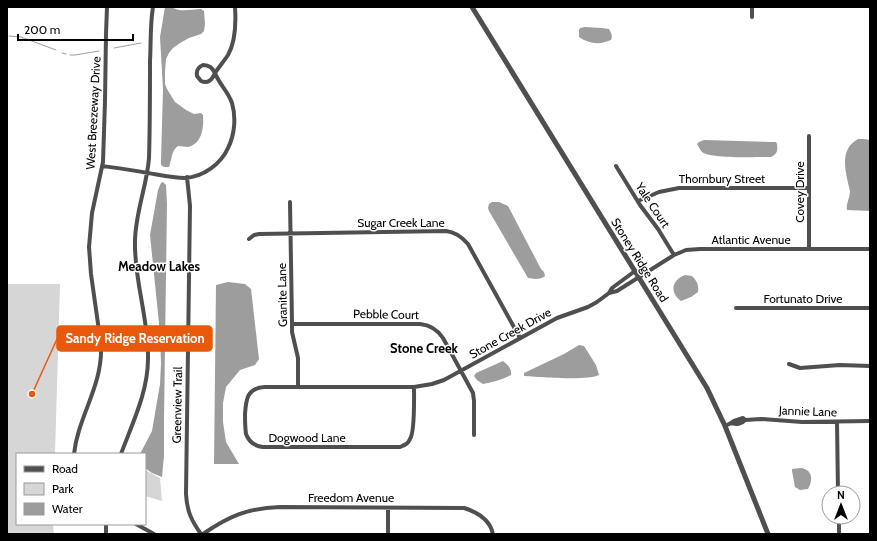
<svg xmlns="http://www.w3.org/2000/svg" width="877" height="541" viewBox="0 0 877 541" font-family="Cabin,sans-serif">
<rect width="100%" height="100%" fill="#fff"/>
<path fill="#d6d6d6" d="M7,284H60L55,454H17V524H53L54,534H7Z
M145,470L160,478L162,501L145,496Z"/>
<path fill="#9d9d9d" d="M165,7H172C179,13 192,9 201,9L204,11L205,24L204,31L201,34L189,38L180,43L173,48L169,53L166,59L165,72V84L167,89L175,102L186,110L194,114L201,113L203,115C204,127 202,144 188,147C185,147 181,146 178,146C171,151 172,159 169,167H164L161,165V160L163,89L160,37Z
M585,27L602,28L609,29C611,33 613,35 611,40C600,45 589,44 579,37V30L580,28Z
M858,139H864L870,140V211L847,210C846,203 850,198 850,191C846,173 838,150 858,139Z
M704,140L772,142H776L777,144C778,151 777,154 771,157C758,157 711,159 702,152C700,150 699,147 697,144L699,142Z
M163,182L166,185L167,204L164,418V456L162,477L152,473L145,468V454H140L152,431L160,384L161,364L160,333L150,235L158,190L161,183Z
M492,202H499L508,206L541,269L544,272L545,276C540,280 534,279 528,278L489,211L488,208L489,204Z
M685,275L692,276C697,281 699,285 698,292L691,297L681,301C669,292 672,280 685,275Z
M228,282L245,284L251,289L259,359L255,365L240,370L226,387L223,403V422L226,442L239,464H214L216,285Z
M579,345L584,346L596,365L599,375C589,381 538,377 524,376V373L564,354Z
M503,361C508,365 512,369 511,375C502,380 493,382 483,384L477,380L474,376L476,373Z
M801,468C813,470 813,480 808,489L800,490L795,487L792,471V469Z"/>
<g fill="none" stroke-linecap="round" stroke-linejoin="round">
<path stroke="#9d9d9d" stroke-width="1" d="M9,36L21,37L56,50
M114,48L141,43
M62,53L66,54
M70,55H75L99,51"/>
<path stroke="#4f4f4f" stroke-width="4" d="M752,7V17
M203,65C210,65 212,68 215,73C212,80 208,84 201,81L197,76C196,70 198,67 203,65Z
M102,166C117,168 133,170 148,173C160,175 172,178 185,178C203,177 221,164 228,148C235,134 236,117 232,103C228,91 219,84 215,73C219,67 224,61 228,55C236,41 236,22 235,7
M616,166L640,205L658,229L674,255
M187,177L190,206L186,494C187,511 191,520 201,534
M638,201L659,192L679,188H809
M290,202L292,322V332L298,358V387
M249,239L254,235L259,234L446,231C455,232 462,237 468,244L520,338
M809,249V136
M635,271L612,288L609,293L617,291L674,255L686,250L700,249H870
M736,308H870
M292,324H420C430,325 437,329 443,338L473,393L474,401V435
M789,364L800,368L840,365L870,366
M414,387C414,398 415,432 410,439C408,444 405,445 400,447H263C254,446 249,442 246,434C245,427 245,421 245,414C246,399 247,388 265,387H414L432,384L444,380L557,318L588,307L597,302L609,293
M837,422L838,493
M731,423C736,425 742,424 745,420
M725,426L731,423L734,421L743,418L745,420L761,419L802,422L870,421
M74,454C78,416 103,386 101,345L91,274L89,247L92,213L103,162L105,101L106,34L107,7
M121,454C132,424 148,392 148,359C149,319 134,281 135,242C135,213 147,186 149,158C150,126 150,94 150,61C151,43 150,25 153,7
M839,517V534
M106,524V534
M136,524L154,534
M203,534C229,516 248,508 280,507L464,508C477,512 490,520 493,534
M388,534V508"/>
<path stroke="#4f4f4f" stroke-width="5" d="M472,7L707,388L725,426L768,534"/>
</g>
<g text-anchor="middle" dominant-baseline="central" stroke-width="3" stroke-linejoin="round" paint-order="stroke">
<g font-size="12" fill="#000" stroke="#fff">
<text transform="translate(93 113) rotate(-87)">West Breezeway Drive</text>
<text x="722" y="178">Thornbury Street</text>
<text transform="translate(799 192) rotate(-90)">Covey Drive</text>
<text transform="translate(653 205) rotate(56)">Yale Court</text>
<text x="401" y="222">Sugar Creek Lane</text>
<text x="751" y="239">Atlantic Avenue</text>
<text transform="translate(640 260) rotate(58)">Stoney Ridge Road</text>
<text transform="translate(282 295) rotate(-91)">Granite Lane</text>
<text x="803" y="298">Fortunato Drive</text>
<text transform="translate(386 314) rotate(1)">Pebble Court</text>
<text transform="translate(510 333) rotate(-29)">Stone Creek Drive</text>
<text transform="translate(177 405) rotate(-89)">Greenview Trail</text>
<text transform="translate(808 411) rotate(2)">Jannie Lane</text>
<text x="307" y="437">Dogwood Lane</text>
<text x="351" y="497">Freedom Avenue</text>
</g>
<g font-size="13" font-weight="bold" fill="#000" stroke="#fff">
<text x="159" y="266">Meadow Lakes</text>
<text x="424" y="348">Stone Creek</text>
</g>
</g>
<path fill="none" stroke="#e8590c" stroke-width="1.5" d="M32 394L57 339"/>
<circle fill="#e8590c" stroke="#fff" stroke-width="1.5" cx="32" cy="394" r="4"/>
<rect fill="#e8590c" stroke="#e8590c" stroke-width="1.5" x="57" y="326" width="155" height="25" rx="4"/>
<g font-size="13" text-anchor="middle" font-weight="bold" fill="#fff">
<text x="135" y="343">Sandy Ridge Reservation</text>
</g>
<rect width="877" height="541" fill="none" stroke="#000000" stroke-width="16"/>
<rect x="16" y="453" width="130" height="72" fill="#ffffff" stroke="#999999"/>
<rect x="24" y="466" width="20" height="6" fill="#4f4f4f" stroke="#999999"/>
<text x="52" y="473" font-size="12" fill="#000000">Road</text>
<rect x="24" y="483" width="20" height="12" fill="#d6d6d6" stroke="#999999"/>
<text x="52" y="493" font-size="12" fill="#000000">Park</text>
<rect x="24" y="503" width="20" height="12" fill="#9d9d9d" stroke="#999999"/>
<text x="52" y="513" font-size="12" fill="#000000">Water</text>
<g transform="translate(841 505)"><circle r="19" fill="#ffffff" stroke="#999999"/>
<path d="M0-3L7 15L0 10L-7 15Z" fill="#000000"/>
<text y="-6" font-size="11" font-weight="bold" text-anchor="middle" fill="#000000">N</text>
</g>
<path d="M18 34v6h115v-6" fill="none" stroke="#000000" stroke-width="2"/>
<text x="24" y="34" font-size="12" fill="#000000" stroke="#ffffff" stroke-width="3" paint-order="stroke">200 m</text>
</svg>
